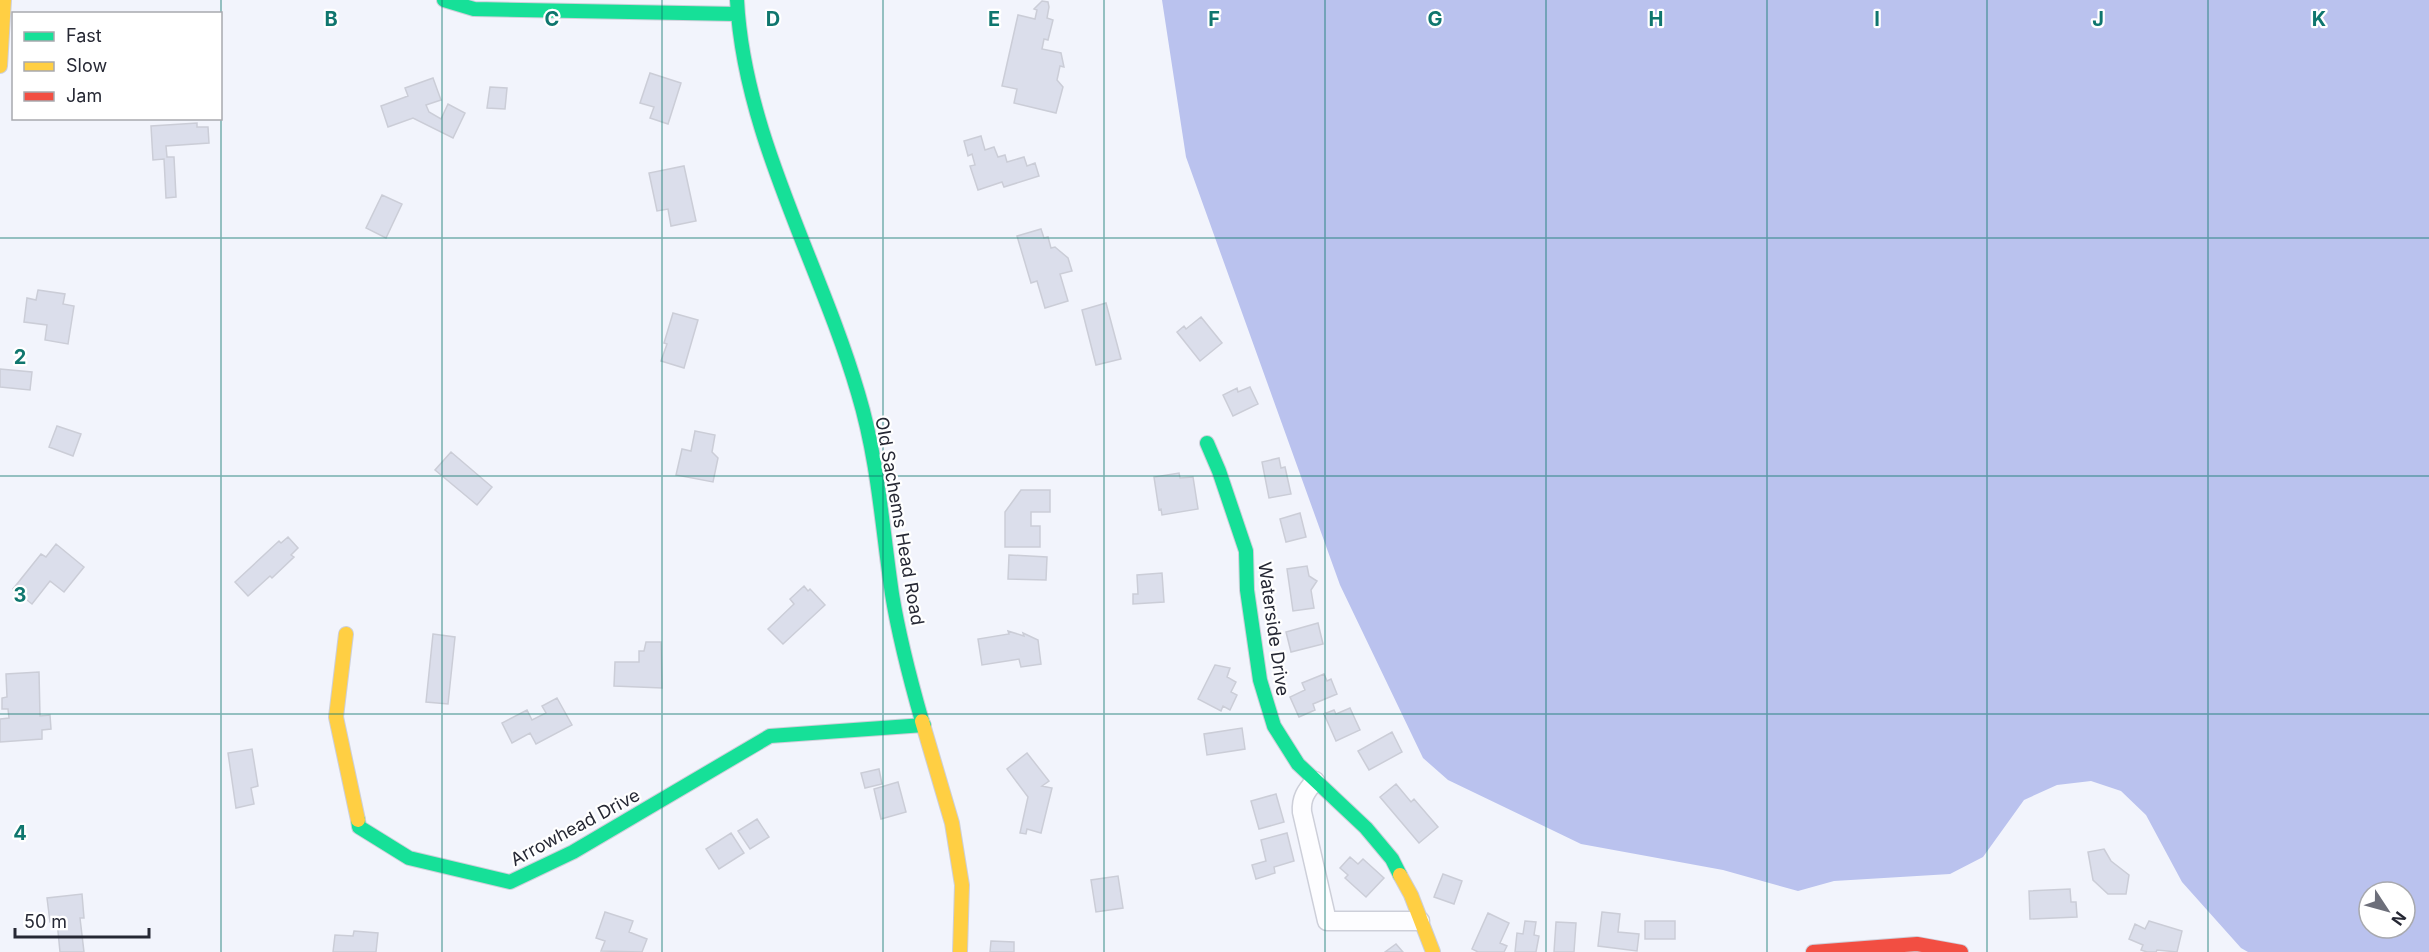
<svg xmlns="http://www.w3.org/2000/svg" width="2429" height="952" viewBox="0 0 2429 952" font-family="Inter,sans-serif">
<rect width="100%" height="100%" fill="#f2f4fc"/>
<path fill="#bac2ee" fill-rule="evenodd" d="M1162,0H2429V952H2248L2241,948L2182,882L2146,815L2121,791L2091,781L2057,785L2024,800L1983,857L1950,874L1834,881L1798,891L1723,870L1581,844L1448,780L1423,758L1340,585L1186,157ZM2369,892H2405V928H2369Z"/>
<path fill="#dbdeeb" stroke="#cbcdd7" stroke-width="1.5" d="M1042,1L1048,2L1049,7L1047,18L1053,20L1048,40L1044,39L1042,49L1061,53L1064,67L1060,66L1057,80L1063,87L1056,113L1014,103L1017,89L1002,86L1018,15L1035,19L1037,10L1034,9Z
M650,73L681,83L668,124L650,118L654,107L640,103Z
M433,78L441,100L426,105L429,112L441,119L448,104L465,113L453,138L413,118L388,127L381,106L408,96L405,88Z
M490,87L507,88L505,109L487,108Z
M197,123V127H208L209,143L166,146L167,157H174L176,197L166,198L164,159L153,160L151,126Z
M981,136L985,150L994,147L998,157L1005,155L1007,162L1024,157L1027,166L1035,163L1039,176L1004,187L1002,182L978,190L970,166L975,165L972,154L968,156L964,141Z
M684,166L696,221L671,226L668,209L657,211L649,173Z
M382,195L402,204L386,238L366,228Z
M1041,229L1044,238L1048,237L1051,248L1055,247L1068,258L1072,271L1060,274L1068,301L1045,308L1037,281L1031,283L1017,236Z
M38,290L65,294L63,304L74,306L68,344L45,340L47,325L24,322L27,298L36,300Z
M1106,303L1121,359L1096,365L1082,310Z
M673,313L698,320L684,368L661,361L667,344L664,343Z
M1201,317L1222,343L1200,361L1177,332L1184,326L1186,329Z
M0,369L32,372L30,390L0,387Z
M1250,387L1258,404L1233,416L1223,395L1237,388L1238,392Z
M57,426L81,434L73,456L49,447Z
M695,431L715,435L712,452L718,458L713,482L676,475L682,449L691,451Z
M451,452L492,487L477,505L435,470Z
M1279,458L1281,468L1285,467L1291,494L1269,498L1262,462Z
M1179,473L1180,478L1193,477L1198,509L1162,515L1161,509L1159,510L1154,477Z
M1021,490H1050V512H1031V526H1040V547H1005V512Z
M1300,513L1306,537L1286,542L1280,519Z
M288,537L298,548L291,555L294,557L272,578L270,576L248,596L235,582L279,541L281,543Z
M56,544L84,567L64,592L50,581L32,604L13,589L41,554L46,557Z
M1009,555L1047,557L1046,580L1008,579Z
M1307,566L1309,576L1317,581L1311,590L1314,608L1293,611L1287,569Z
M1162,573L1164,602L1133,604V594H1138L1137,575Z
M804,586L808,591L810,589L825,605L783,644L768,629L794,604L790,599Z
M1318,623L1323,644L1291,652L1286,632Z
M1008,631L1024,636L1023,633L1038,640L1041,664L1021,667L1019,659L982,665L978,639L1009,634Z
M433,634L455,637L448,704L426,702Z
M646,642H661L662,688L614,686L615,662H639V651H644Z
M1215,665L1230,668L1227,677L1236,682L1231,692L1237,695L1230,710L1223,706L1221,711L1198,699Z
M39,672L40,716L50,715L51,729L42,730V739L0,742V719L9,718L8,709H2V698L7,697L6,674Z
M1324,674L1327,681L1331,679L1337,694L1313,704L1315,710L1299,717L1290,697L1305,690L1302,683Z
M557,698L572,725L536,744L530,733L512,743L502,723L527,710L532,720L546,713L542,706Z
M1350,708L1360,730L1336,741L1324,714L1334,710L1336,714Z
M1242,728L1245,749L1207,755L1204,734Z
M1392,732L1402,752L1369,770L1358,751Z
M252,749L258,786L251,788L254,804L236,808L228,753Z
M1027,753L1049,781L1042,786L1052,788L1041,833L1027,829L1026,834L1020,833L1028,797L1007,769Z
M879,769L882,784L865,788L861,773Z
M898,782L906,812L881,819L874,789Z
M1396,784L1411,802L1414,799L1438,827L1419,843L1380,797Z
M1276,794L1284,822L1259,829L1251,801Z
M757,819L769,837L750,849L738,831Z
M731,833L744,853L719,869L706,849Z
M1287,833L1294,861L1274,867L1275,873L1256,879L1252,865L1266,861L1261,840Z
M2104,849L2111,861L2129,875L2126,894H2108L2093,880L2088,852Z
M1350,857L1358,864L1363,859L1384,878L1366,897L1345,878L1348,875L1340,868Z
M1443,874L1462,881L1454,904L1434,897Z
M1118,876L1123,908L1096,912L1091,880Z
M2070,889L2071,902H2076L2077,917L2030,919L2029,891Z
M82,894L84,918H80L84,952H60L57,921L50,922L47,898Z
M605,912L633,921L629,932L647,939L642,952L601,951L605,941L596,938Z
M1602,912L1620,914L1618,932L1639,934L1637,951L1598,946Z
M1488,913L1509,923L1500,943L1507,946L1504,952H1478L1472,949Z
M1525,921L1536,922L1534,935L1539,936L1536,952H1515L1517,933L1523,934Z
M1645,921H1675V939H1645Z
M2149,921L2182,931L2177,952L2157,950L2156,952H2147L2141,950L2143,945L2129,939L2135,924L2145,929Z
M1556,922L1576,923L1574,952H1554Z
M354,931L378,933L376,952H333L335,935L353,936Z
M991,941L1014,942V952H990Z
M1396,944L1403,952H1385Z"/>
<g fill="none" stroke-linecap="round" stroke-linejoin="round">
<g stroke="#cdcfd9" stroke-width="21">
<path id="street" d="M1315,781C1306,791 1301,798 1302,812L1327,921H1420"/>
</g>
<g stroke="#cdcfd9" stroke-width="16">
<path id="fast" d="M444,0L474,9L737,14
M737,0C744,136 820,263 858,393C878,459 882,526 892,594C899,637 910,679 922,721
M1207,443L1219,471L1246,551L1247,590L1260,680L1274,726L1298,764L1366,828L1392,859L1400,875
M358,820L359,827L409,858L510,882L573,852L770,736L924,725"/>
</g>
<g stroke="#cdcfd9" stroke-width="16">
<path id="slow" d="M0,66L4,0
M346,634L336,717L358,820
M922,721L952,823L962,885L960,952
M1400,875L1411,895L1433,952"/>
</g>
<g stroke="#cdcfd9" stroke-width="16">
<path id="jam" d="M1813,952L1917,944L1961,952"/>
</g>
<use href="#street" stroke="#fdfdff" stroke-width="18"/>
<use href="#fast" stroke="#16e098" stroke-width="14"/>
<use href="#slow" stroke="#ffcf43" stroke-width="14"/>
<use href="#jam" stroke="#f24e42" stroke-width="14"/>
</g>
<path fill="none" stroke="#0f766e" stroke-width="1.5" stroke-opacity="0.55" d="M221,0V952M442,0V952M662,0V952M883,0V952M1104,0V952M1325,0V952M1546,0V952M1767,0V952M1987,0V952M2208,0V952M0,238H2429M0,476H2429M0,714H2429"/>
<g text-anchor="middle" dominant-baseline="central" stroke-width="4.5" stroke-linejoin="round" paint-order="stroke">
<g font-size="18" fill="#262834" stroke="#fff">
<text transform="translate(900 521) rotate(80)">Old Sachems Head Road</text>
<text transform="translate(1274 629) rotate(82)">Waterside Drive</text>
<text transform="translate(575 827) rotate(-28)">Arrowhead Drive</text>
</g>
</g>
<g font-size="20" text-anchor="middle" font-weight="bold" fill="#0f766e" stroke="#fff" stroke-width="4.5" stroke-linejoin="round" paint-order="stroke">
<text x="331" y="26">B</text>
<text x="552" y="26">C</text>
<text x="773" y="26">D</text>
<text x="994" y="26">E</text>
<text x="1214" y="26">F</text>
<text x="1435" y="26">G</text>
<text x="1656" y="26">H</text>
<text x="1877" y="26">I</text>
<text x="2098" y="26">J</text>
<text x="2319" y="26">K</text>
<text x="20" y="364">2</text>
<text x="20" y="602">3</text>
<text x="20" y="840">4</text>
</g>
<rect x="12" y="12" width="210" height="108" fill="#ffffff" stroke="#a8a9ae" stroke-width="1.5"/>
<rect x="24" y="32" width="30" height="9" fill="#16e098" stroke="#a8a9ae" stroke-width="1.5"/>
<text x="66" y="42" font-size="18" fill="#262834">Fast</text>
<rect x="24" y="62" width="30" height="9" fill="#ffcf43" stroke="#a8a9ae" stroke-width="1.5"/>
<text x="66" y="72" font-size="18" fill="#262834">Slow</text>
<rect x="24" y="92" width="30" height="9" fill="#f24e42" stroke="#a8a9ae" stroke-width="1.5"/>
<text x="66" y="102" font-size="18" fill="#262834">Jam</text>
<g transform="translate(2387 910) rotate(126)"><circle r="28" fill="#ffffff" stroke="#a8a9ae" stroke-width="1.5"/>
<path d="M0-4.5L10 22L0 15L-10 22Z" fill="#6d6f7a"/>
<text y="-9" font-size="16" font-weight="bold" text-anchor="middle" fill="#262834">N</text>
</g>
<path d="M15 928v9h134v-9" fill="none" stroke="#262834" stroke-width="3"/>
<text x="24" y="928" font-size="18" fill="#262834" stroke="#ffffff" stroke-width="4.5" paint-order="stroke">50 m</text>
</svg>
